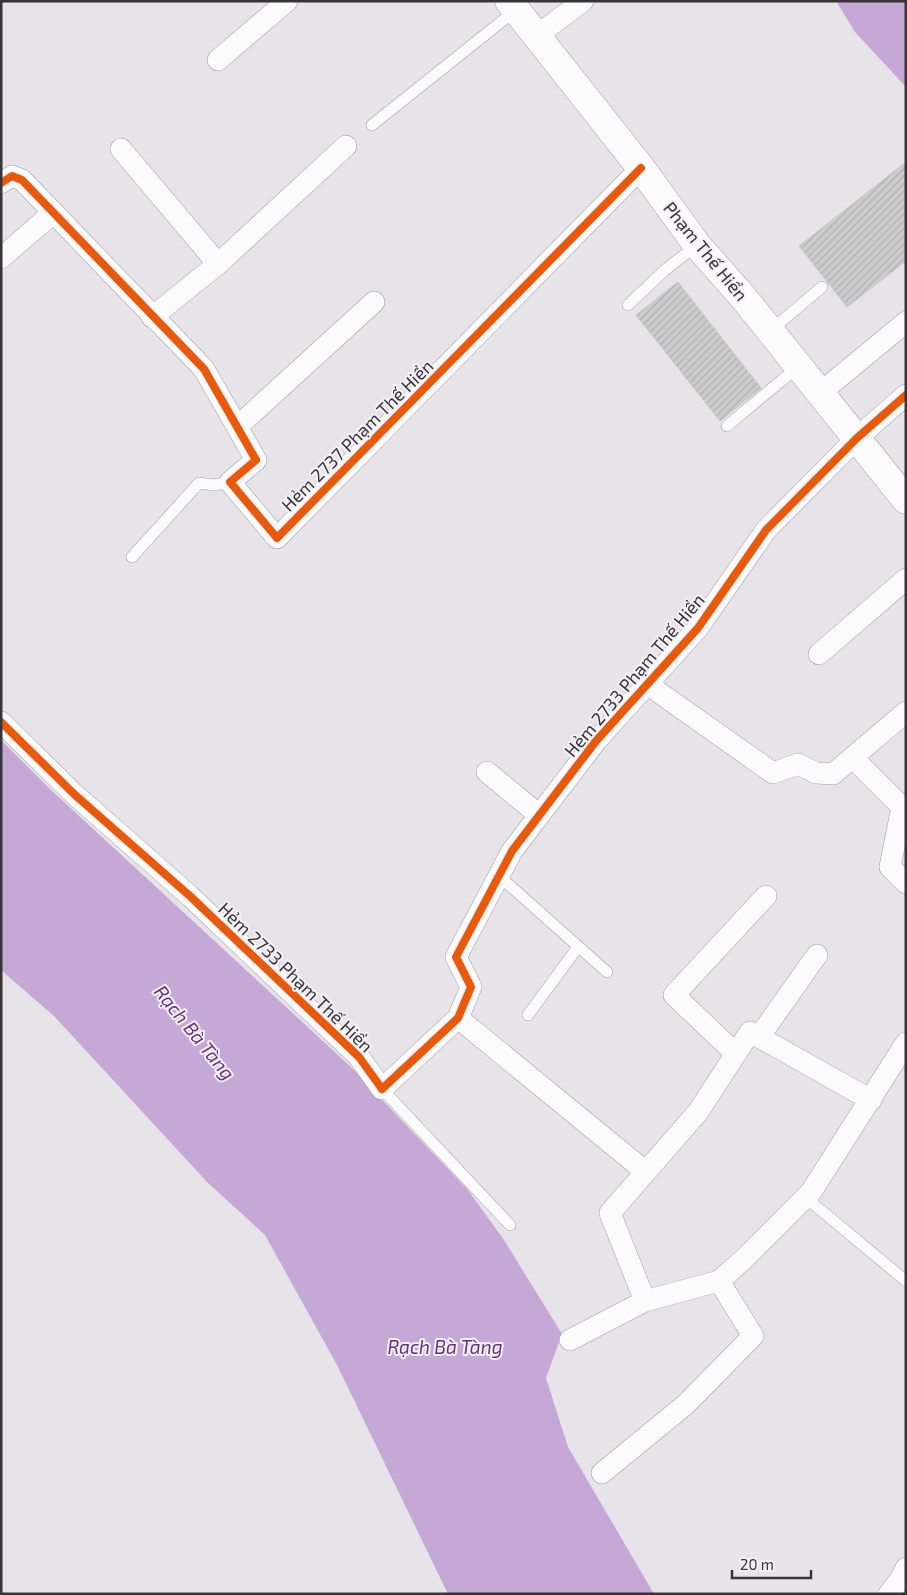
<svg xmlns="http://www.w3.org/2000/svg" width="907" height="1595" viewBox="0 0 907 1595" font-family="'Exo 2',sans-serif">
<defs>
<pattern id="building-hatch" width="6" height="6" patternUnits="userSpaceOnUse" patternTransform="scale(1.25)"><rect width="6" height="6" fill="#cccccd"/><path d="M-1 1l2-2M0 6l6-6M5 7l2-2" fill="none" stroke="#b0b0b1"/></pattern>
</defs>
<rect width="100%" height="100%" fill="#e6e4e8"/>
<path fill="#c6a8d6" d="M836,1H906V87L855,32Z
M1,740L50,789L351,1067L468,1190L504,1240L562,1334L546,1378L568,1447L654,1594H448L337,1365L265,1235L207,1182L54,1016L1,970Z"/>
<path fill="url(#building-hatch)" stroke="#c9c9ca" d="M906,162V261L847,307L799,246Z
M678,282L761,388L720,421L636,315Z"/>
<g fill="none" stroke-linecap="round" stroke-linejoin="round">
<g stroke="#a09fa2" stroke-width="12">
<path id="service" d="M372,125L516,10
M628,305L665,270L697,245
M770,331L822,287
M727,426L799,366
M132,557L199,483L214,485L230,482
M499,876L607,972
M528,1015L578,947
M382,1089L510,1225
M805,1197L906,1281"/>
</g>
<g stroke="#a09fa2" stroke-width="22">
<path id="minor" d="M536,36L583,1
M218,60L287,1
M121,149L218,264
M1,183L12,176L22,180L204,369L256,460L230,482L277,538L641,168
M1,258L53,213
M152,317L218,264L346,146
M820,393L906,322
M237,427L374,302
M819,654L906,579
M647,684L773,773L798,764L816,773L833,774L906,712
M1,722L74,794L191,897L359,1057L382,1089L458,1018L471,987L456,957L512,851L596,741L698,628L766,530L857,438L906,395
M853,758L902,807L890,867L906,883
M487,772L539,815
M458,1018L646,1172
M759,1037L817,955
M736,1054L674,995L766,896
M645,1301L610,1213L698,1112L750,1032L871,1100
M570,1340L645,1301L719,1281
M602,1473L685,1405L753,1336L719,1281L744,1259L811,1192L906,1043
M889,1594L900,1580L906,1568"/>
</g>
<g stroke="#a09fa2" stroke-width="29">
<path id="secondary" d="M509,1L641,168L697,245L743,297L906,500"/>
</g>
<use href="#service" stroke="#fbfbfc" stroke-width="11"/>
<use href="#minor" stroke="#fbfbfc" stroke-width="21"/>
<use href="#secondary" stroke="#fbfbfc" stroke-width="28"/>
<g stroke="#f4f1f6" stroke-width="11">
<path id="cycleway" d="M1,183L12,176L22,180L204,369L256,460L230,482L277,538L641,168
M1,722L74,794L191,897L359,1057L382,1089L458,1018L471,987L456,957L512,851L596,741L698,628L766,530L857,438L906,395"/>
</g>
<use href="#cycleway" stroke="#e8590c" stroke-width="8"/>
</g>
<g text-anchor="middle" dominant-baseline="central" stroke-width="4" stroke-linejoin="round" paint-order="stroke">
<g font-size="18" fill="#363436" stroke="#f4f1f6">
<text transform="translate(706 251) rotate(51)">Phạm Thế Hiển</text>
<text transform="translate(357 435) rotate(-45)">Hẻm 2737 Phạm Thế Hiển</text>
<text transform="translate(634 675) rotate(-50)">Hẻm 2733 Phạm Thế Hiển</text>
<text transform="translate(296 977) rotate(44)">Hẻm 2733 Phạm Thế Hiển</text>
</g>
<g font-size="19" font-style="italic" fill="#65317e" stroke="#f4f1f6">
<text transform="translate(195 1032) rotate(51)">Rạch Bà Tàng</text>
<text x="445" y="1346">Rạch Bà Tàng</text>
</g>
</g>
<rect width="907" height="1595" fill="none" stroke="#363436" stroke-width="5"/>
<path d="M732 1570v8h79v-8" fill="none" stroke="#363436" stroke-width="2.5"/>
<text x="740" y="1570" font-size="15" fill="#363436" stroke="#f4f1f6" stroke-width="4" paint-order="stroke">20 m</text>
</svg>
